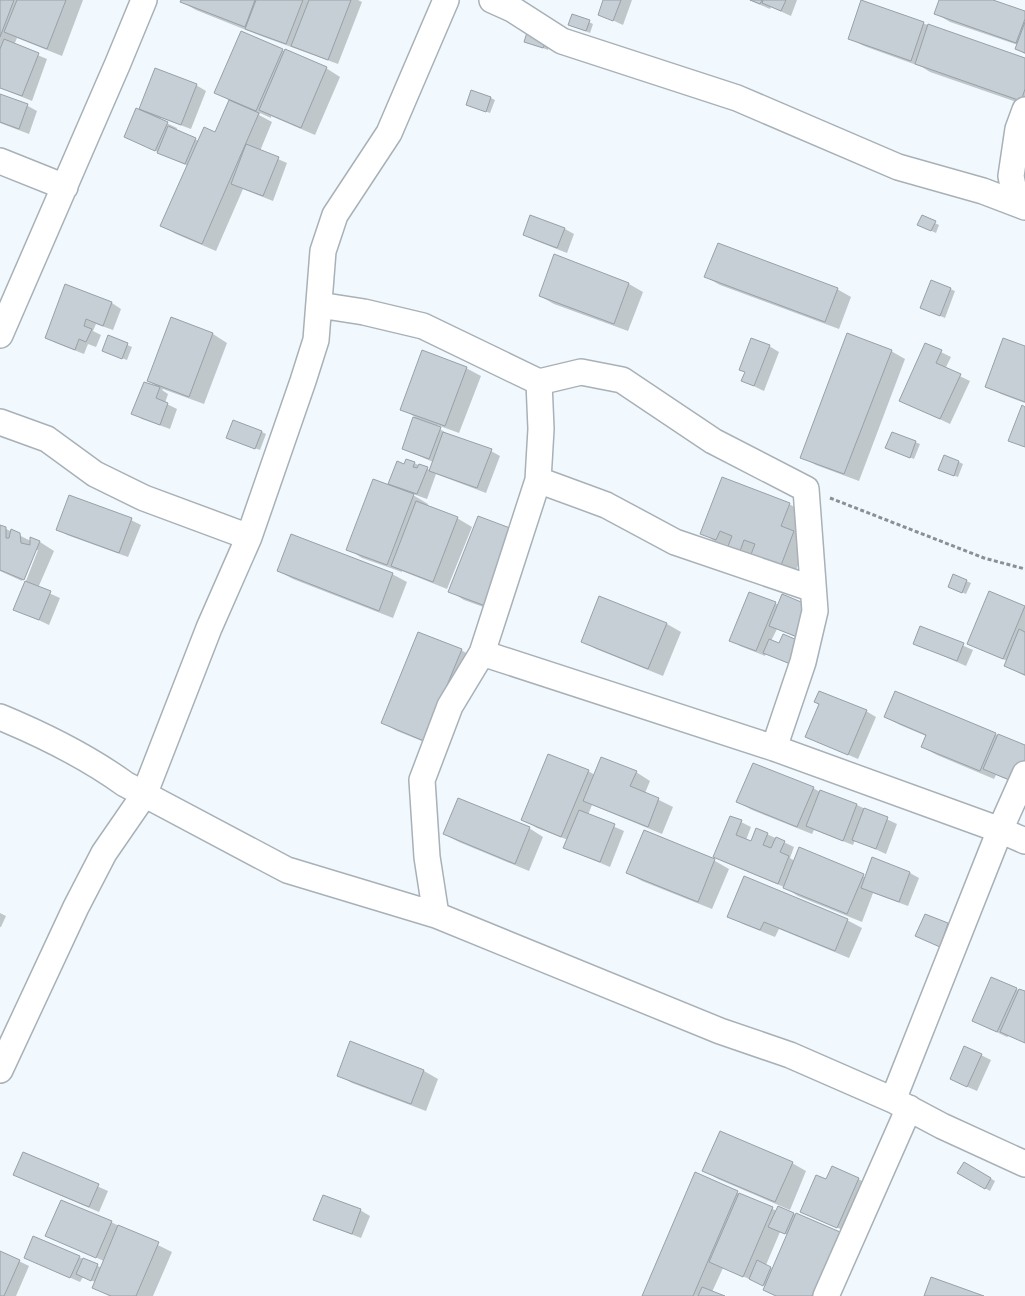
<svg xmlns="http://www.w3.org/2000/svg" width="1025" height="1296" viewBox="0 0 1025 1296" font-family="Jost,sans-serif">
<rect width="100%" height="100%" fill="#f1f9fe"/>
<path fill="#0003" fill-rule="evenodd" d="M0,0H83L62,56L17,38L14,45L47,59L32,101L0,88Z
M183,0H358L362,2L338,64L261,36L196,10L182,2Z
M605,0H632L623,25L599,14Z
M749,0H797L791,16L771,7L770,9Z
M940,0H989L1025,13V54L1017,49L1018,45L950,22L935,13Z
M862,2L1025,59V105L930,72L922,67L864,46L849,38Z
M589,22L593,24L590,33L570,25Z
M551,39L548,50L530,43Z
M282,50L326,68L340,77L315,135L271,116V118L260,113L259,115L272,122L260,151L287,163L273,201L243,189L216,251L176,234L162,226L188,166L125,137L140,111L155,70L196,85L206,91L191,129L161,118L160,120L177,128L176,131L199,141L215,134L230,101L216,92Z
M0,95L28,106L37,111L29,134L0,123Z
M491,98L495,100L490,113L468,105Z
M531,216L565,229L574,234L567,253L534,240L524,235Z
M922,217L939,225L936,233L923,227Z
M555,256L629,284L643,292L628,331L554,304L540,296Z
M706,277L837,289L851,297L839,329L720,285Z
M66,286L112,303L121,309L113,330L96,324L93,331L101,335L96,347L88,344L84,354L56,343L46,338Z
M950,289L955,291L945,318L926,310Z
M172,319L213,334L227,343L204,404L163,389L162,390L168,394L165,403L177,409L170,429L142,419L133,413L144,383L160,389V388L148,381Z
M109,337L132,347L127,360L108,353Z
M925,344L951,357L945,369L970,381L950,424L910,405Z
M769,346L779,352L764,391L743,381Z
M1025,347V403L1001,394L986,386Z
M891,351L905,359L859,481L816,465L802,457Z
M466,368L481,376L459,433L437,425V427L449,435L491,451L500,456L486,493L436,474L427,499L413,494V495L428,504L427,507L457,518L472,527L447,589L402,571V572L362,558L348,549L399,489L390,483L405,465L414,463L430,470L433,462L403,449L415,417L402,409Z
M262,432L266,434L260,450L232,440Z
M915,442L920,444L914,459L891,450Z
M959,462L963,464L958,477L944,472Z
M789,504L804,512L796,533L808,540L794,575L744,554L731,546L716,542L702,533Z
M478,518L503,614L464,600L450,591Z
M131,520L141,525L128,557L67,535L58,529Z
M0,526L31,541V539L40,542L54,551L38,588L60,598L49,625L15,609L38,550H35L22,581L0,571Z
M278,571L392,574L407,582L393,618L293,579Z
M954,576L971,583L966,594L954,589Z
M750,593L779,605L809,643L777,629L771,641L802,670L766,653L765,656L740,646L731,640Z
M990,593L1025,608V676L1005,666L1007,661L969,644Z
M600,597L667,624L681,632L663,676L596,649L582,641Z
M921,627L973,650L966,666L914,643Z
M461,650L475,658L439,748L397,731L383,723Z
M815,702L866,711L876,717L858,759L807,737L820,705Z
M885,717L995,734L1025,747V787L996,775L994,779L937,755L922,747L926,736L900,725Z
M588,771L595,775L636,772L650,781L645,793L673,807L662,834L592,805L588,815L624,831L610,867L574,852L565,847L568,840L537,828L522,819Z
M813,788L820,792L857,805L897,824L886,854L855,840L853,845L814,830L812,834L752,810L738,802Z
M731,817L751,827L746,840L752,842L767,834L794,847L790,858L795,861L866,877L910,873L919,878L908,906L873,893L862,922L798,896L784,887L724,862L715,857Z
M529,828L543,837L529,871L459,842L444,834Z
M645,832L715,861L729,869L712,909L642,881L628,873Z
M0,913L6,916L1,927H0Z
M925,915L952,927L944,948L920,938Z
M729,916L847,920L862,928L849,958L779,929L775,937L743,924Z
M1016,989L1025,993V1042L1010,1035L1007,1037L973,1021Z
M981,1055L991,1060L977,1091L961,1084Z
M424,1071L438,1079L426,1111L352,1083L338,1075Z
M24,1154L108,1191L99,1212L24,1180Z
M792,1163L806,1171L790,1210L718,1179L704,1171Z
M964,1163L995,1181L990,1191L958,1173Z
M695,1174L777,1211L778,1207L840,1233L854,1242L830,1296H776L764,1290L766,1286L723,1268L712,1292L721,1296H643ZM780,1232L788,1235L773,1269L766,1265Z
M858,1179L868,1184L847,1232L801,1211Z
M360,1210L370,1216L361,1238L324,1224L315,1219Z
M111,1222L172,1252L153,1296H109L93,1287L95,1282L83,1277L80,1282L35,1262L79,1257L102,1268L104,1261L56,1240Z
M0,1252L29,1266L16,1296H0Z"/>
<path fill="#c6cfd6" stroke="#98a1a8" d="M0,0H14L0,37Z
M17,0H66L47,49L4,32Z
M181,0H255L245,27L180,2Z
M256,0H303L286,44L245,29Z
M309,0H351L328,60L291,46Z
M603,0H621L613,21L598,15Z
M750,0H762L760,4Z
M763,0H786L781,11L762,3Z
M861,0L924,22L911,61L848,39Z
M939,0H993L1025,11V19L1016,43L934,14Z
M572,14L590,20L586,31L568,25Z
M1025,22V53L1015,49Z
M928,24L1025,58V89L1021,101L915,64Z
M528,29L548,36L543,48L524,42Z
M241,31L283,49L256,111L214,93Z
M4,39L39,53L22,96L0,88V49Z
M285,49L327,67L301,128L259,110Z
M155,68L197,84L181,125L139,109Z
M471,90L491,97L486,112L466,105Z
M0,94L28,104L19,129L0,122Z
M229,100L259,113L202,244L160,226L204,127L215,132Z
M136,108L168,122L155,151L124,137Z
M168,126L196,138L185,164L157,153Z
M246,144L279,157L263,196L231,184Z
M530,215L565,228L557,248L523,235Z
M922,215L936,221L931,231L917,225Z
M718,243L838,288L825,322L704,277Z
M554,254L629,283L614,324L539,296Z
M931,280L951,288L940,316L920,308Z
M65,284L112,302L103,326L86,319L84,326L92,329L86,342L79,339L75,350L45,338Z
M171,317L213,333L189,397L147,381Z
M847,333L892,350L844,474L800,458Z
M108,335L128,343L122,359L102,351Z
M751,338L770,345L754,386L741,381L745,372L739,370Z
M1003,338L1025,346V402L985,387Z
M925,343L942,350L936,363L961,374L940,419L899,401Z
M422,350L467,367L445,426L400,410Z
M144,382L160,387L156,398L168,403L160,425L131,414Z
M1022,405L1025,407V447L1008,441Z
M413,417L441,427L429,459L402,449Z
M233,420L262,431L255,449L226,438Z
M443,432L492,449L477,488L429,471Z
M892,432L916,441L910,458L885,448Z
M944,455L959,461L954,476L938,470Z
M406,459L415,462L413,467L417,468L419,464L428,467L417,494L388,484L397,461L404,464Z
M722,477L790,503L781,526L794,531L780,568L750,557L755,544L744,540L740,551L728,546L732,536L720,531L716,540L700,534Z
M373,479L414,494L387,565L346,550Z
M69,495L132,518L119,553L56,530Z
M416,501L458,517L433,582L391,566Z
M478,516L518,531L488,607L448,592Z
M0,525L6,527V538H9L11,529L20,533L21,543L30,545V537L40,541L24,580L0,570Z
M291,534L393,573L379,611L277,571Z
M953,574L967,580L962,593L948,587Z
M25,581L51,591L39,620L13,610Z
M989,591L1025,606L1003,659L967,644Z
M749,592L776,602L756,651L729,641Z
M782,594L813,607L800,638L769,626Z
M599,596L667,623L648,669L581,642Z
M920,626L964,643L957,661L913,644Z
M1019,629L1025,632V675L1004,666Z
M418,632L462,649L424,741L381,723Z
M783,634L802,642L793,665L763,653L769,639L779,643Z
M819,691L867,710L848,755L805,737L819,704L814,702Z
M895,691L996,733L980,771L921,747L926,735L884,717Z
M998,734L1025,745V770L1019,784L983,769Z
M548,754L589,770L561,837L521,820Z
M601,757L637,771L630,786L659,798L648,827L583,801Z
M753,763L814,787L797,827L736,802Z
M820,790L857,804L843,841L806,826Z
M458,798L530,827L515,864L443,834Z
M864,808L888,817L876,849L852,840Z
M579,810L615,824L600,862L563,848Z
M730,816L742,820L736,835L751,841L756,828L768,833L763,845L771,848L776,837L785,841L780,852L789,856L778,884L713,857Z
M644,830L715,859L698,902L626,873Z
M799,847L864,874L847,914L783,888Z
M872,857L910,872L899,902L861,888Z
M744,876L848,919L835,951L764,922L760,930L727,917Z
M925,914L948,923L940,947L915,936Z
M991,977L1017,988L997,1032L972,1021Z
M1019,989L1025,991V1043L1000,1032Z
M350,1041L424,1070L411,1104L337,1076Z
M964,1046L982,1054L967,1087L950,1079Z
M720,1131L793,1162L775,1202L702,1171Z
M23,1152L99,1184L89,1207L13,1175Z
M964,1162L991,1178L985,1189L957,1173Z
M832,1166L859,1178L837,1228L800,1212L816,1175L826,1179Z
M695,1172L738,1191L693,1296H642Z
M739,1193L773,1207L743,1277L709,1262Z
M323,1195L361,1209L352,1234L313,1220Z
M61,1200L112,1221L96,1258L45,1236Z
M778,1206L794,1213L785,1234L768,1227Z
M796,1213L840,1232L812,1296H776L763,1290Z
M118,1225L159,1242L136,1296H111L92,1288Z
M33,1236L80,1256L70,1278L24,1258Z
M0,1251L20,1260L4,1296H0Z
M83,1258L98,1264L91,1281L76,1274Z
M757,1260L771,1267L763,1286L749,1279Z
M931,1277L984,1296H924Z
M702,1287L725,1296H698Z"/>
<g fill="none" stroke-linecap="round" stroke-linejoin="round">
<g stroke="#a8b1b7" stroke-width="28">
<path id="street" d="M492,0L512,9L562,41L737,98L898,167L983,191L1025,207
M0,161L65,187
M1016,202L1011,176L1018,129L1025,110
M319,305L364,312L423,326L539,382L581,372L622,380L713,441L806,489L815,611L803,662L774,748
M0,335L118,63L144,0
M0,422L47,439L95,474L144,498L249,537
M538,480L606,505L675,542L813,589
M482,653L774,748L1000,830L1025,841
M0,717C41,734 89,758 125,784L287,870L436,915L720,1031L790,1055L893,1100L942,1126L1025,1164
M436,915L427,857L422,780L450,706L482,653L538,480L541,429L539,382
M0,1070L76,907L104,853L144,795L209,628L249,537L303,381L316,340L323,251L335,215L389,133L446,0
M893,1100L1000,830L1025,774
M826,1296L909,1108"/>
</g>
<path stroke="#8a9094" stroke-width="3" stroke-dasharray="4 2.5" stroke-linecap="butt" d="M830,498L984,558L1025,569"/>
<use href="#street" stroke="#fff" stroke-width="25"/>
</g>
</svg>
